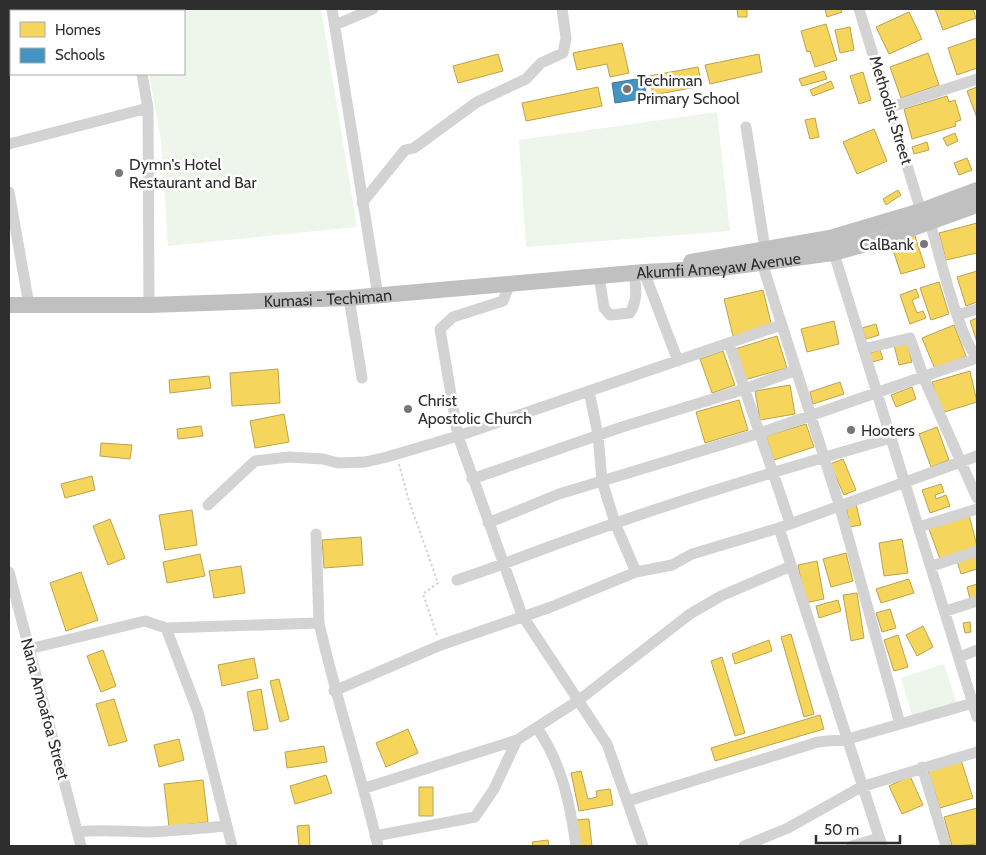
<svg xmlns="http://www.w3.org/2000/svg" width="986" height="855" viewBox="0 0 986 855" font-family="Cabin,sans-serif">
<rect width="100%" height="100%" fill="#fff"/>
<path fill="#eef5eb" d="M138,9H321L357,227L168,246L161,141L149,74H184V11H139Z
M717,112L730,231L526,247L519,140Z
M944,664L957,704L912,716L901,678Z"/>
<path fill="#f6d55c" stroke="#baa34e" d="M737,9H747V17H738Z
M825,9H841L842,12L827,17Z
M935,9H973L976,18L943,30Z
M909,12L922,39L889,54L876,27Z
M826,24L837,60L815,67L810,51L807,52L801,31Z
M850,27L854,50L840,53L835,30Z
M977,38V68L957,75L948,48Z
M622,43L629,73L610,77L607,64L577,70L573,53Z
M928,53L939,85L901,98L890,67Z
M498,54L503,71L458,83L453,66Z
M759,54L762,72L710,84L705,65Z
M698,67L702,86L653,95L649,76Z
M824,71L827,79L802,86L799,79Z
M863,72L871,100L859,104L850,76Z
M831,81L834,88L813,96L810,90Z
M598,87L602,106L526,121L522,103Z
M977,87V118L967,91Z
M947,96L949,102L955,100L961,120L955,122L956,126L912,139L904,109Z
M815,118L819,137L810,139L805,120Z
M874,129L887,161L857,174L843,142Z
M955,133L958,141L947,146L943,138Z
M927,142L929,150L914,154L912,147Z
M967,158L972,170L959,175L954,163Z
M898,190L901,195L886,205L883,199Z
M977,223V253L946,260L939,233Z
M914,233L925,267L901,274L890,241Z
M977,271V302L966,306L957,277Z
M939,282L949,314L931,320L920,288Z
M916,289L919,297L912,300L917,313L923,311L926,318L910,324L900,295Z
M763,290L772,327L733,336L724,299Z
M977,318V342L970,321Z
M834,321L839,344L807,352L801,329Z
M876,324L879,335L866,339L862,328Z
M954,325L966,356L935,369L922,338Z
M777,336L787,368L744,380L735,349Z
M907,342L912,362L899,365L894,345Z
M880,350L883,359L869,363L867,354Z
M723,351L735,385L712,393L700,359Z
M278,369L280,403L232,406L230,373Z
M970,371L977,402L941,413L932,382Z
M209,376L211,388L170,393L169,380Z
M840,382L844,394L813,404L810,392Z
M790,385L795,414L760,420L755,391Z
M912,387L916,399L896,407L891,395Z
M739,400L748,430L705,443L696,412Z
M284,414L289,442L255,448L250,421Z
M806,424L814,447L774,460L766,436Z
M201,426L203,436L178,439L177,429Z
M937,427L949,460L931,467L919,434Z
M101,443L132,445L130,459L100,456Z
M843,459L856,490L844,495L830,464Z
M92,476L95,490L65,498L61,484Z
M941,484L944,492L935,495L936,499L946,495L950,506L930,513L922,490Z
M856,504L861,525L850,527L846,507Z
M192,510L197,545L165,550L159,515Z
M969,515L977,546L940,559L929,529Z
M110,519L125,558L108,565L93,526Z
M361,537L363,565L324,568L322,540Z
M902,539L908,573L884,576L879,543Z
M846,553L853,581L831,587L823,559Z
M200,554L205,576L167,583L163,562Z
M977,555V571V569L961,574L957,561Z
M817,561L824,599L805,603L798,565Z
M241,566L245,593L214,598L209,571Z
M81,572L98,620L66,631L50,583Z
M909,579L914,593L881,603L876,589Z
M977,584V597L970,599L967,587Z
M857,593L864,638L851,641L843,595Z
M838,600L841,611L819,618L816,606Z
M890,609L896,628L882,632L876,613Z
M970,622L971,632L965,633L963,623Z
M923,626L933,647L917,656L906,635Z
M791,634L814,714L804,717L781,637Z
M898,635L908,667L894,671L884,640Z
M769,640L772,651L735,664L732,654Z
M103,650L116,686L101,692L87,656Z
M722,657L745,733L735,736L711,661Z
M254,658L258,678L222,686L218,665Z
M279,679L289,719L280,722L270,681Z
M261,689L268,729L254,731L247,692Z
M114,699L127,741L109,746L96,704Z
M820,715L824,729L715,761L711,748Z
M408,729L418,753L386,767L376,743Z
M179,739L184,760L159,767L154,745Z
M324,746L327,762L287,768L285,752Z
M961,760L973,798L940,808L928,771Z
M581,771L588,799L597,797L596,791L610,789L613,805L579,811L571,773Z
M326,775L332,793L295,804L290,786Z
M910,776L923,805L902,814L889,786Z
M203,780L208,822L169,827L164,784Z
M419,787H433V816H419Z
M977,808V844L952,846L944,817Z
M589,819L592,846H577L574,820Z
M309,825L310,846H299L297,826Z
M548,840L549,846H533L532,842Z"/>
<path fill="#4393c3" stroke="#3d7596" d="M643,78L647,98L615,103L612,83Z"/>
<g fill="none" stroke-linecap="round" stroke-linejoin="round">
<path stroke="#d3d3d3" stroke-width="2" stroke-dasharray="2.5 2.5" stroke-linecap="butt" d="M399,464L409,501L438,583L423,594L437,635"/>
<path stroke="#d3d3d3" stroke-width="11" d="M129,9L130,11
M332,9L378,296
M859,9L921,211
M335,25L373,9
M142,74L148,108L149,305
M891,107L977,79
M746,127L765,249
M9,144L148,108
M9,192L29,305
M362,203L405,150L414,148L477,102L526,79L541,63L563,53L566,38L562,9
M930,223C940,255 958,335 977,358
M832,247L977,717
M762,263L839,504L900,724
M644,272L678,361
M599,276L604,308L610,315L630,313C638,299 636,288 634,273
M510,283L503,301L453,317L440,329L458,436L522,615L607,744L643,846
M349,298L362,378
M958,315L977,309
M729,343L790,523
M863,349L910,338L925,381L977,498
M589,391L598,435L602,481L615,523L636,572
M472,479L622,427L745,389L796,370
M208,505L255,461L289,457L323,459L338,463L365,462L387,457L458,436L781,325
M488,523L559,494L760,433L977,358
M919,527L977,509
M779,528L882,846
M316,534L319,623
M932,566L977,551
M9,572L81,846
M457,580C495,568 531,553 568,540C674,501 783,469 891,438
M946,611L977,601
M166,628L198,712L232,846
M29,649L145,621L166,628L319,623C336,698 360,771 378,846
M960,657L977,650
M334,691L441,645L551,607L636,572L672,565L692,554L779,528L977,456
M537,728C562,764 570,803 576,846
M922,767L946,846
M365,788L517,740
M628,801L818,742L848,739L973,703
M77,832C101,829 126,832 150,832C176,831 202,828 227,826
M375,836L475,817L494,789L517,740L579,700L690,614L721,596L791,566
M744,846L788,828L861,787L977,752
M852,846L879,838"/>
<g stroke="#c0c0c0" stroke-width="16">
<path d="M691,262L830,238L921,211L977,190"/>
<path id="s1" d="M9,305H149L349,298L644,272L722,268L833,253L877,241L977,205"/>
</g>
</g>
<g fill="#777" stroke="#fff" stroke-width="2">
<circle cx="627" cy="89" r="5"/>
<circle cx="119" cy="173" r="5"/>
<circle cx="924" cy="244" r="5"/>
<circle cx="408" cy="409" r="5"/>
<circle cx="851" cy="430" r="5"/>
</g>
<g text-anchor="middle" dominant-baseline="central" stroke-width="5" stroke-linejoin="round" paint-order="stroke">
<g font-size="16" fill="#2e2e2e" stroke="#fff" text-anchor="start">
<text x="637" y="80">Techiman<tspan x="637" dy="18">Primary School</tspan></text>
<text x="129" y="164">Dymn's Hotel<tspan x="129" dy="18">Restaurant and Bar</tspan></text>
<text x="914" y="244" text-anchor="end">CalBank</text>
<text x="418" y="400">Christ<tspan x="418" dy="18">Apostolic Church</tspan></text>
<text x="861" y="430">Hooters</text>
</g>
<g font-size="16" fill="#2e2e2e" stroke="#fff">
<text transform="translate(891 110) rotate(73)">Methodist Street</text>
<text stroke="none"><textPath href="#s1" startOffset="711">Akumfi Ameyaw Avenue</textPath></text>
<text stroke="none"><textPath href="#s1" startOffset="319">Kumasi - Techiman</textPath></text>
<text transform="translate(45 709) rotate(75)">Nana Amoafoa Street</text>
</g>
</g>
<rect width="986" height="855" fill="none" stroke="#2e2e2e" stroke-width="20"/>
<rect x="10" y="10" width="175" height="65" fill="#ffffff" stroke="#ababab"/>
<rect x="20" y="22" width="25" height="15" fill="#f6d55c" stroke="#ababab"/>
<text x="55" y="35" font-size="15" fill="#2e2e2e">Homes</text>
<rect x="20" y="48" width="25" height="15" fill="#4393c3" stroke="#ababab"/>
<text x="55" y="60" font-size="15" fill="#2e2e2e">Schools</text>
<path d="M816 835v8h84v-8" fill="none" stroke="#2e2e2e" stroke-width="2.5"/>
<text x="824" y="835" font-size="15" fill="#2e2e2e" stroke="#ffffff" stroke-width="4" paint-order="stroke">50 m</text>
</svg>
